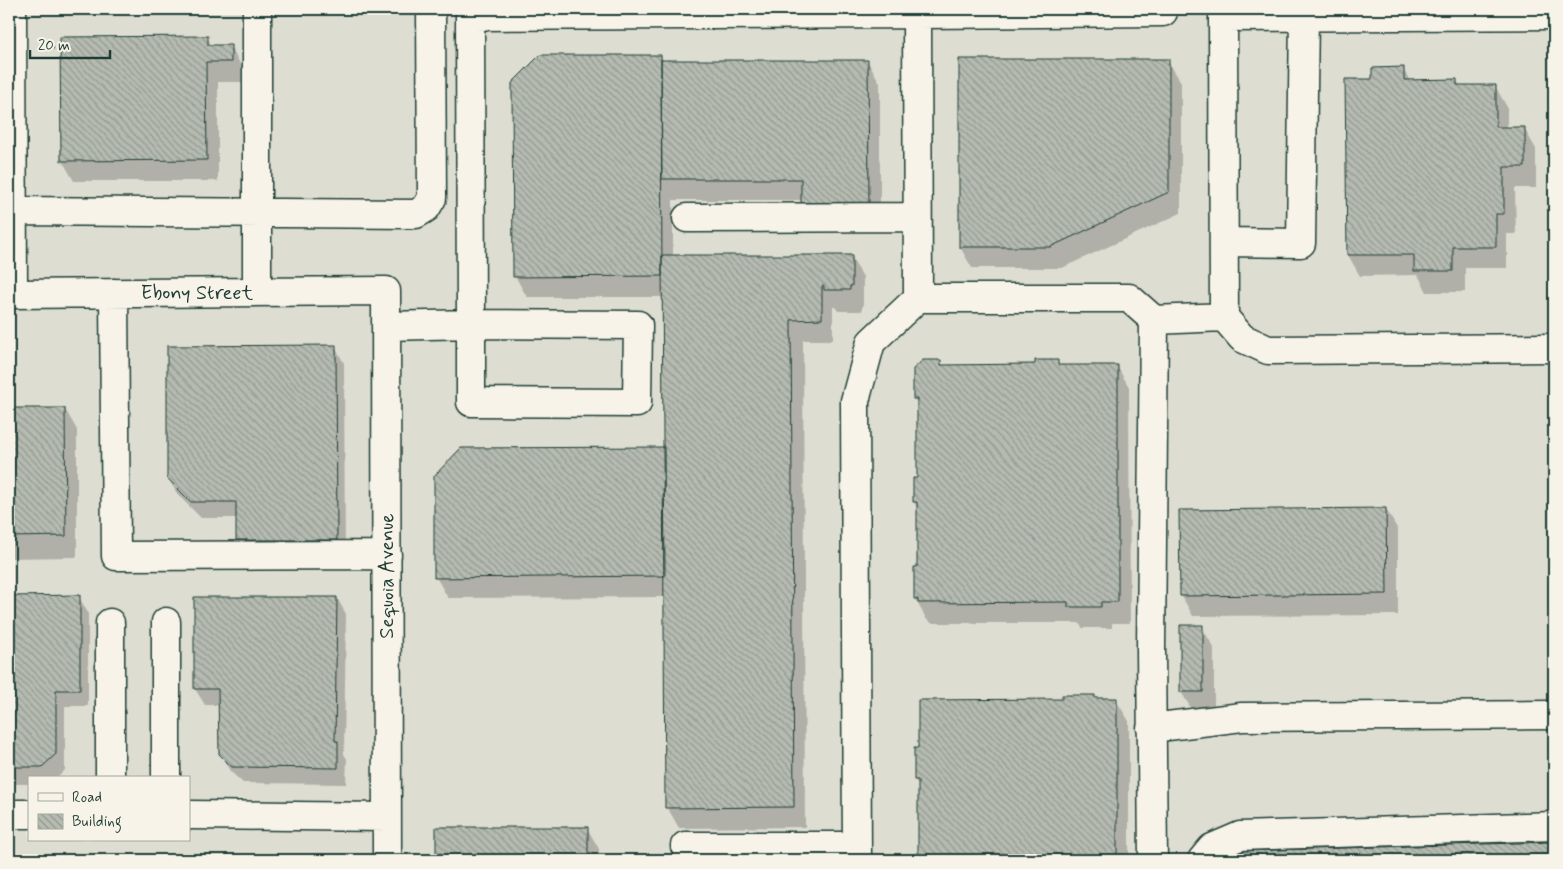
<svg xmlns="http://www.w3.org/2000/svg" width="1563" height="869" viewBox="0 0 1563 869" font-family="Mynerve,sans-serif">
<defs>
<pattern id="building-back-hatch" width="6" height="6" patternUnits="userSpaceOnUse" patternTransform="scale(1.25)"><rect width="6" height="6" fill="#b5bbb0"/><path d="M-1 5l2 2M0 0l6 6M5-1l2 2" fill="none" stroke="#939990"/></pattern>
</defs>
<rect width="100%" height="100%" fill="#eeece1"/>
<filter id="ink" filterUnits="userSpaceOnUse"><feTurbulence type="fractalNoise" baseFrequency=".02" numOctaves="2"/><feDisplacementMap in="SourceGraphic" scale="10" xChannelSelector="R" yChannelSelector="G"/><feConvolveMatrix kernelMatrix="1 2 1 2 8 2 1 2 1" color-interpolation-filters="sRGB"/></filter>
<g filter="url(#ink)">
<path fill="#ddddd2" fill-rule="evenodd" d="M9,9H1554V860H9ZM29,778H189V840H29Z"/>
<path fill="#0003" d="M207,38L212,46H230L242,67V82H218V181H74L62,160Z
M661,56L664,62H868L880,83V224L802,200H673V257L851,256L863,277V307H862V311H838L835,307H833V340H803L805,827L679,828L667,807L666,597L448,598L436,577L665,448L664,297H527L515,276Z
M1168,61L1181,82V213L1062,268H972L960,247Z
M1403,69L1410,81H1457L1460,86H1495L1507,107V128H1524L1536,149V188H1515L1516,234H1507V268H1465V292H1427L1418,275L1360,276L1348,255L1374,81Z
M335,347L344,363L345,555L247,556L238,540L237,518H201L178,495L168,478Z
M1057,361L1060,366H1117L1129,387L1130,623H1112V628H1082L1079,623H931L929,620H927L915,599L918,569V509L914,502V480H918V405L914,398L940,362L943,366H1036Z
M9,409H65L77,430V557L9,558Z
M1386,509L1398,530V615L1193,616L1181,595Z
M9,597H79L88,613V706H65V770L57,778H29V784H9Z
M337,598L346,614L344,754L347,759L346,784L243,783L230,771L220,754V705H205L195,689Z
M1202,627L1214,648V713H1194L1181,692Z
M1094,697L1096,700H1116L1129,721V860H920V787L915,780L1063,701Z
M438,828H587L599,849V860H438Z
M1554,843V860H1240V852Z"/>
<path fill="url(#building-back-hatch)" stroke="#1f3d34" d="M208,36V45H231V62H206L207,160L61,161L60,37Z
M540,55H661L662,276L513,277L512,83Z
M959,59H1169V192L1050,247H959Z
M661,60H868L869,204H801V179H662Z
M1404,67V80L1457,79V85H1496V127H1525V167H1504V214H1496V247H1453V271H1414V255H1347L1345,79H1372V68Z
M662,255H852V286H850V290H824V286H822V319L791,320L794,807L665,808Z
M336,345L337,540H236V502H191L167,478V346Z
M923,360H941V365L1035,364V360H1058V365H1118V602H1101V607H1068V602L918,603V599H914V567H917V502H913V478H917V399H913V369Z
M9,408H65L66,536L9,537Z
M664,447L665,576L434,578V476L461,448Z
M1386,508L1387,594L1180,596L1179,510Z
M80,595V690H56V754L42,767H9V596Z
M194,597H337L335,741H338V768L232,767L219,754L218,689H194Z
M1180,625H1203V692H1180Z
M1062,695H1095V698H1117V860H918V780H914V748H918V700L1062,699Z
M436,827H588V860H436Z
M1554,842V860H1239L1238,851Z"/>
<g fill="none" stroke-linecap="round" stroke-linejoin="round">
<g stroke="#1f3d34" stroke-width="31">
<path id="minor" d="M12,9L13,294
M257,9V292
M917,14L1163,12
M9,211L416,214L426,208L432,198L431,9
M687,218L917,217
M1224,242L1301,243L1304,16
M114,293L116,556L387,555
M9,294L386,291L387,860
M918,298H1129L1154,320L1151,650L1153,860
M1224,317L1242,338L1268,350L1554,348
M1154,320L1224,317L1223,17L1554,15
M471,324L638,325L637,403L471,402Z
M386,326L471,324L470,16L917,14L918,298L871,342L855,401L857,860
M166,622V778
M110,623V778
M1151,728L1242,717L1554,715
M9,814H29
M189,815L387,817
M685,846H857
M1202,860L1212,848L1240,836L1554,826"/>
</g>
<path stroke="#1f3d34" stroke-width="3" stroke-dasharray="1 4" stroke-linecap="butt" d="M38,48H60"/>
<use href="#minor" stroke="#f7f3e8" stroke-width="28"/>
</g>
</g>
<g text-anchor="middle" dominant-baseline="central" stroke-width="4.5" stroke-linejoin="round" paint-order="stroke">
<g font-size="20" fill="#1f3d34" stroke="#f7f3e8">
<text x="197" y="293">Ebony Street</text>
<text transform="translate(387 576) rotate(-90)">Sequoia Avenue</text>
</g>
</g>
<rect width="1563" height="869" fill="none" stroke="#f7f3e8" stroke-width="30"/>
<rect x="15" y="15" width="1533" height="839" fill="none" stroke="#1f3d34" stroke-width="2" filter="url(#ink)"/>
<rect x="28" y="776" width="162" height="65" fill="#f7f3e8" stroke="#a1aaa0"/>
<rect x="38" y="793" width="25" height="8" fill="#f7f3e8" stroke="#a1aaa0"/>
<text x="72" y="802" font-size="15" fill="#1f3d34">Road</text>
<rect x="38" y="814" width="25" height="15" fill="url(#building-back-hatch)" stroke="#a1aaa0"/>
<text x="72" y="826" font-size="15" fill="#1f3d34">Building</text>
<path d="M30 50v8h80v-8" fill="none" stroke="#1f3d34" stroke-width="2.5"/>
<text x="38" y="50" font-size="15" fill="#1f3d34" stroke="#f7f3e8" stroke-width="4" paint-order="stroke">20 m</text>
</svg>
